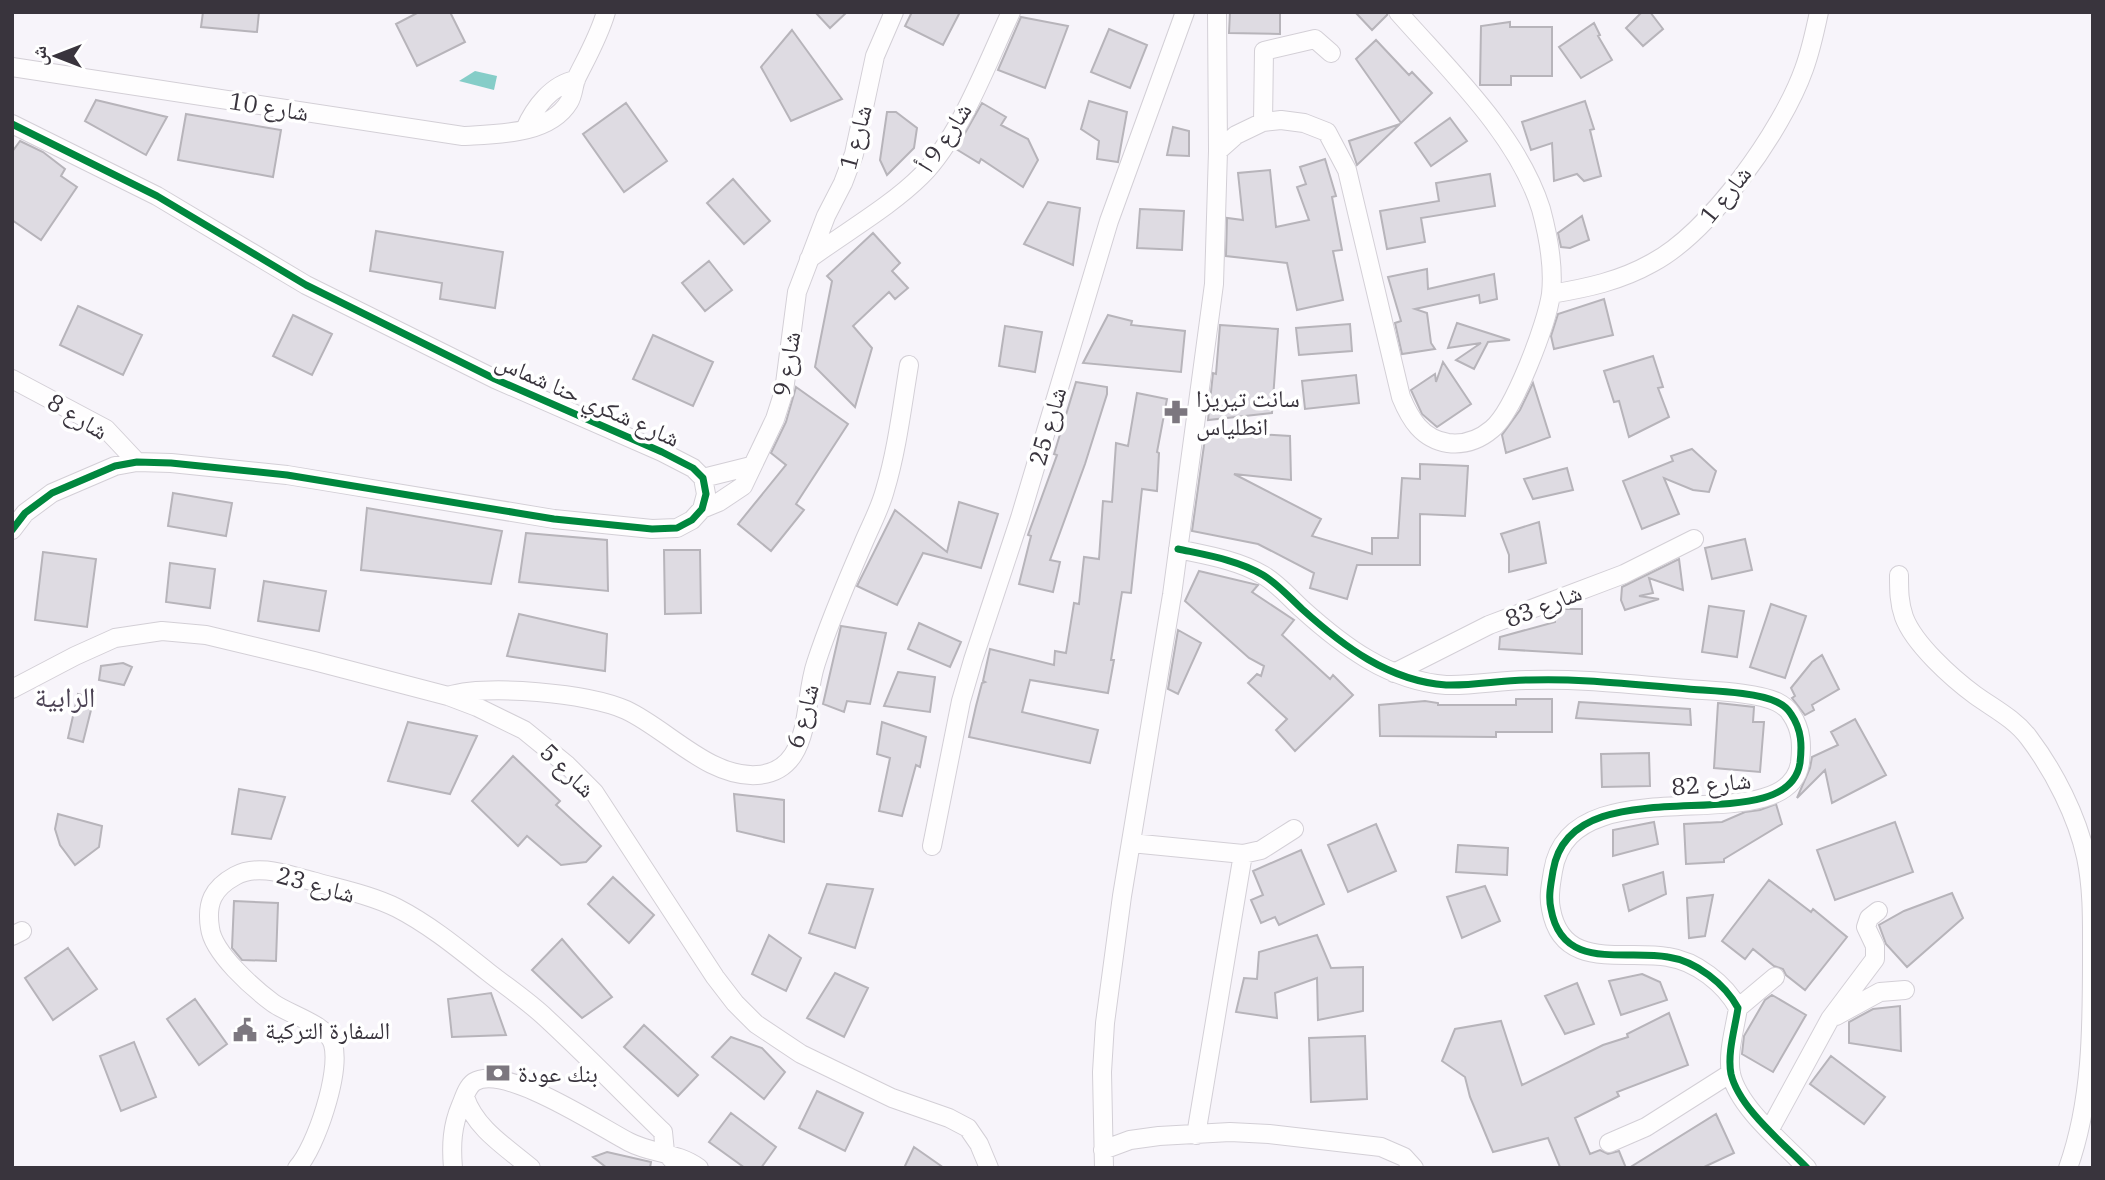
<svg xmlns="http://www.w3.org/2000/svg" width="2105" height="1180" viewBox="0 0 2105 1180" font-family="'IBM Plex Serif','Noto Naskh Arabic',serif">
<rect width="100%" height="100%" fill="#f7f4fa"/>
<path fill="#85cdc8" d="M475,71L497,76L494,90L459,81Z"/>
<path fill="#dedbe2" stroke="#b7b4ba" stroke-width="2" d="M203,12H259L257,32L201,27Z
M419,12H450L465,42L417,66L396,24Z
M815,12H847L830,28Z
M912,12H960L943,45L905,26Z
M1230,12H1280V34L1229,33Z
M1355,12H1387V15L1372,30Z
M1642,12H1650L1663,29L1643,46L1626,28Z
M1021,17L1068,26L1045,88L998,70Z
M1510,22V27H1552V76H1511V85H1480L1481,26Z
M1594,23L1600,35L1598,36L1612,60L1581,78L1559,47Z
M1109,29L1147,45L1130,88L1091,72Z
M792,30L842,99L791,121L761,67Z
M1376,40L1409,75L1412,72L1432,93L1401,123L1356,59Z
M96,100L167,117L146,155L85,121Z
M1089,101L1127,112L1118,162L1097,159L1099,141L1081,129Z
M1585,101L1594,129L1590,130L1601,176L1584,181L1577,174L1554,181L1552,143L1531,150L1522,122Z
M626,103L667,161L624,192L583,134Z
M982,103L1006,117L1001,125L1028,139L1038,160L1023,187L981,159L979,163L956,149Z
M887,112H896L917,128L914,148L887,175L880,160Z
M186,114L281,130L273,177L178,160Z
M1450,118L1467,141L1431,166L1415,143Z
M1400,124L1357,165L1349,141Z
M1173,127L1189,131V156L1167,155Z
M20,141L43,152L65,169L61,176L77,187L41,240L12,220V152Z
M1325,159L1336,196L1332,197L1342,250L1333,251L1343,300L1297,310L1287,263L1226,256L1227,218L1243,220L1238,173L1270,170L1276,227L1309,220L1297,187L1306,184L1300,167Z
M1490,174L1495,206L1421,218L1425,242L1387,249L1380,211L1439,201L1436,183Z
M733,179L770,221L744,244L707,203Z
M1048,202L1080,208L1073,265L1024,244Z
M1140,209L1184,211L1182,250L1137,248Z
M1582,216L1589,240L1570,248L1561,247L1558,233Z
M376,231L503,252L495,308L440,299L442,283L370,271Z
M873,233L900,263L892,271L908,288L895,299L889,292L853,326L872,348L855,407L815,367L832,281L827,276Z
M709,261L732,290L705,311L682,283Z
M1427,269L1428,289L1494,274L1497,299L1480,303L1479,295L1415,309L1427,313L1431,343L1435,349L1402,354L1395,323L1401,321L1388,277Z
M1604,299L1613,335L1554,349L1551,336L1558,314Z
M78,306L142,335L123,375L60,345Z
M293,315L332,334L312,375L273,356Z
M1108,315L1132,321L1131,325L1185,331L1181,372L1083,363Z
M1457,323L1510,340L1488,342L1474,369L1456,360L1481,343L1448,348Z
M1350,324L1352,351L1299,355L1296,328Z
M1220,325L1278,329L1272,413L1208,420L1213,373L1216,374Z
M1005,326L1042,332L1035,372L999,366Z
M653,335L713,362L693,406L633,379Z
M1653,356L1663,387L1658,388L1669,417L1629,437L1619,401L1614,402L1604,371Z
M1443,362L1471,404L1437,427L1422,414L1411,390L1435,374L1436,382Z
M1356,375L1359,403L1305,409L1302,381Z
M1076,382L1107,387V394L1085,464L1050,560L1060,562L1053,592L1019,584L1031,536L1028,535L1057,455L1054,454Z
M1533,383L1550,437L1506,453L1502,435L1520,410Z
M796,387L848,424L796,504L804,510L771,551L738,524L786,465L771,453L786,422Z
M1137,393L1167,399L1157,452L1159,453L1157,491L1142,489L1131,593L1122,592L1111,660H1114L1108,693L1030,680L1022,712L1098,730L1090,763L969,737L976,706L982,683L985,682L983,681L990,649L1054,665L1055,651L1066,653L1074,603L1079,604L1084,557L1099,559L1103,501L1112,502L1116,443L1128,446Z
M1206,431L1290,436L1291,480L1234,474L1321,519L1312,536L1372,554V538H1398L1402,478L1420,479V464L1468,466L1465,516L1420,514V565H1357L1347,599L1310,588L1314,573L1258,544L1192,531Z
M1692,449L1716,471L1709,492L1693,490L1664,478L1679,514L1642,529L1623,481L1673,461L1671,456Z
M1567,468L1573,490L1533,499L1524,479Z
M173,493L232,503L226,536L168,526Z
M959,502L998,514L981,568L923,553L897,605L857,586L895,510L947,552Z
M367,508L502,531L491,584L361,570Z
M1539,522L1546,563L1509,572V555L1501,534Z
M526,533L607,540L608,591L519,582Z
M1745,539L1752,570L1712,579L1705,548Z
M664,550H700L701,613L665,614Z
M43,552L96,559L87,627L35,620Z
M1679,559L1683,590L1649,578L1653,593L1639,596L1659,599L1625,610L1621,600L1622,587Z
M170,563L215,569L210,608L166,602Z
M1199,571L1258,585L1252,592L1294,620L1282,635L1330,679L1333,675L1353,695L1295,751L1276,730L1287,719L1248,683L1257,674L1261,676L1264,666L1249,658L1185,601Z
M264,581L326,591L319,631L258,621Z
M1771,604L1806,616L1785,678L1750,667Z
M1709,606L1744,611L1737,657L1702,652Z
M1564,609H1582V654L1499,649L1500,637L1555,622V612Z
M519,614L607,634L605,671L507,656Z
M919,623L961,642L950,667L908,649Z
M841,626L886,633L870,704L847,701L844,712L823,704Z
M1178,630L1201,643L1178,694L1168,689Z
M1822,655L1839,689L1812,705L1814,710L1805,715L1792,698L1795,696L1791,688L1812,662Z
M123,663L132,667L124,685L99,680L101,666Z
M898,672L935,677L930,712L884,706Z
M78,694L94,698L83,742L68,738Z
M1516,699H1552V732H1496V737L1380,736L1379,705L1425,701L1438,703V705H1516Z
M1579,702L1690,709L1691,725L1576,718Z
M1718,703L1754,707L1753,722H1764L1760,772L1714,768Z
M1855,719L1886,775L1832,803L1825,770L1797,798L1810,768L1812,757L1838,745L1831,732Z
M408,722L477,736L450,794L388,781Z
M882,722L926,737L920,767L916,765L902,816L879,811L890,758L877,754Z
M1649,753L1650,786L1602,787L1601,754Z
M513,756L560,801L556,805L601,846L586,862L561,865L527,836L518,846L472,801Z
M239,789L285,797L271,839L232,834Z
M734,794L784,800V842L737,831Z
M1776,804L1782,824L1724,859V862L1686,864L1684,824L1722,822L1745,812L1760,810Z
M58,814L102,826L99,847L75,865L60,845L55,829Z
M1654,822L1658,844L1613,856V830Z
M1895,822L1913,872L1835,900L1817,850Z
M1376,824L1396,871L1348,892L1328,845Z
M1458,845L1508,848L1507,875L1456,872Z
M1301,850L1324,904L1279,925L1275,917L1261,923L1251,900L1263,895L1253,871Z
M1663,872L1666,894L1629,911L1623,885Z
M613,877L654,915L629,943L588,904Z
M1769,880L1811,912L1813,909L1847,937L1805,990L1786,975L1783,969L1774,966L1753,949L1745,959L1722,941Z
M827,884L873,889L855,948L809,933Z
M1485,886L1500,921L1462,938L1447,897Z
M1952,893L1963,918L1907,967L1886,944L1879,925L1904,911Z
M1713,895L1705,936L1689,938L1687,898Z
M234,901L278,903L276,961L242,960L232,948Z
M769,935L801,958L786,991L752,974Z
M1317,935L1331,968L1363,967V1011L1318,1020L1317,978L1275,993L1277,1018L1236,1012L1244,978L1257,979L1259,952Z
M562,939L612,997L582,1018L532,970Z
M68,948L97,989L53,1020L25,978Z
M835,973L868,988L844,1037L807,1018Z
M1642,974L1660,982L1667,1000L1621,1015L1609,981Z
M1577,983L1594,1024L1565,1034L1545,996Z
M491,993L506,1035L452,1037L448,999Z
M1772,995L1806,1015L1773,1072L1742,1054L1744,1036L1765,1000Z
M195,999L227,1044L199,1065L167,1019Z
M1900,1006L1901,1051L1849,1043V1022L1873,1009Z
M1669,1013L1688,1065L1617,1092L1619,1096L1575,1118L1590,1154L1600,1150L1608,1154L1619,1151L1626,1168H1558L1560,1167L1548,1138L1493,1152L1470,1097L1465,1077L1442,1061L1455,1029L1501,1021L1522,1085L1603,1045L1628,1037L1627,1034Z
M644,1025L698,1075L678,1096L624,1047Z
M1365,1036L1367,1099L1311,1102L1309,1038Z
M731,1037L762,1048L785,1072L764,1099L712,1057Z
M134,1042L156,1097L121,1111L100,1056Z
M1831,1056L1885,1097L1864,1124L1810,1084Z
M817,1091L863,1113L845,1151L799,1128Z
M731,1113L776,1147L761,1168H745L709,1142Z
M1716,1114L1734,1153L1702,1168H1629Z
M914,1147L944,1168H904Z
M607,1152L651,1162L650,1168H607L593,1157Z"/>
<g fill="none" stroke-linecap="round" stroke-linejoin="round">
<g stroke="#d3cfd6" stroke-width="20">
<path id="minor" d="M12,67L463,136C497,134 549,135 569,102C574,94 573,85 577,77C588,55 599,36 606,12
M1263,122L1264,51L1315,39L1331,53
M12,124L157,196L306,285L495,379L662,452L693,468L703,478L706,494L702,509L692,520L677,528L652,529L554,519L287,475L171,463L137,462L115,466L52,493L25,513L12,530
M525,129C534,108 552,84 576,80
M1218,151L1236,135L1263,122L1281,120L1304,123L1327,132L1347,170L1401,397C1410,419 1422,439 1448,443C1464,445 1479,440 1492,429C1514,411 1547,323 1551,294C1554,267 1548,235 1541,209C1518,135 1449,70 1398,12
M809,259C844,233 891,206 921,176C960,137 987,63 1011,12
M1551,294C1587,288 1620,281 1652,263C1710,232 1782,131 1804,69C1811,50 1815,31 1819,12
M12,379L106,429L137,462
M703,478L751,466
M702,509L719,502L743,486L775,419L784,391L797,292L826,216L843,183L854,154L875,56L894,12
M1178,549C1206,555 1238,560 1263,575C1278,584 1289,597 1302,609C1343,646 1389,681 1446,685C1474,686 1501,680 1529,680C1583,678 1635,685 1688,689C1712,691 1756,692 1777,702C1783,705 1788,709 1791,714C1802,730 1802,746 1800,763C1787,846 1571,759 1553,871C1551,884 1548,896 1551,909C1562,972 1625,949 1668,957C1696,961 1725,984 1738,1008C1735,1028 1727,1054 1731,1074C1739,1108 1783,1143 1807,1168
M1899,575C1899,590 1899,603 1904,617C1914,644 1952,678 1975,695C1993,708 2015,719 2029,738C2054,771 2077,816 2086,857C2093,890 2092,924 2092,958C2092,1028 2092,1101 2068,1168
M1394,673L1489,625L1624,574L1694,539
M12,689L75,656L115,638L162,631L206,635L314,661L448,696L477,707L524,730L567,765L594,792L715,977L735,1003L756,1024L801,1054L892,1098L949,1118L968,1128L979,1144L989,1168
M448,696C488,684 588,693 626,710C667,729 709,778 757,775C772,774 785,767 793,755C810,728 806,692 816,663C829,623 846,583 863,544C870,527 880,509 885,490C897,450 902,407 909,365
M1131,843L1243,854L1261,850L1294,829
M932,846L961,701L973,660L1020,518L1109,221L1185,12
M12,936L22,931
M1738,1008L1775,977
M1836,1016L1880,992L1905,990
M465,1097C475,1128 506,1147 531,1168
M1770,1129L1830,1019L1875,959V946L1866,927L1869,918L1878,911
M1196,1135L1243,854
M1609,1143L1646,1127L1731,1073
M1103,1150L1130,1140L1159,1136L1230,1132L1269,1134L1381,1147L1404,1157L1414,1168
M297,1168C316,1147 341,1072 333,1044C328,1025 288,1014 273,1003C253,988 213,953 210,928C206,903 213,888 235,876C258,863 288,875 312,881C340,889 371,895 397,908C430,925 459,949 488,972C507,987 528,1001 546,1018C586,1055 624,1094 663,1132L665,1152L680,1168
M453,1168C451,1145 452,1126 461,1105C464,1098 467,1087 474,1082C504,1063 600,1127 629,1142C652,1154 677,1152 699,1168
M1104,1168L1102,1072L1105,1023L1122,896L1172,595L1214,284L1218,151L1217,12"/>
</g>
<use href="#minor" stroke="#fefdfe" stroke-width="18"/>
<g stroke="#fff" stroke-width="11">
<path id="cycleway" d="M12,124L157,196L306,285L495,379L662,452L693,468L703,478L706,494L702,509L692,520L677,528L652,529L554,519L287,475L171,463L137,462L115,466L52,493L25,513L12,530
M1178,549C1206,555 1238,560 1263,575C1278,584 1289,597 1302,609C1343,646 1389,681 1446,685C1474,686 1501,680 1529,680C1583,678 1635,685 1688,689C1712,691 1756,692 1777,702C1783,705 1788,709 1791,714C1802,730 1802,746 1800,763C1787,846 1571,759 1553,871C1551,884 1548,896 1551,909C1562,972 1625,949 1668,957C1696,961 1725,984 1738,1008C1735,1028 1727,1054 1731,1074C1739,1108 1783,1143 1807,1168"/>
</g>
<use href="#cycleway" stroke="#00873e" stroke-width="7"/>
</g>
<defs>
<g id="pharmacy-bare" transform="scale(1.89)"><path d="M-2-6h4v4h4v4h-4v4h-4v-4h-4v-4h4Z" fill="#7c777f" stroke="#fff" stroke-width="2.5" paint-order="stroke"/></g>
<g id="civic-bare" transform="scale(1.89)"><path d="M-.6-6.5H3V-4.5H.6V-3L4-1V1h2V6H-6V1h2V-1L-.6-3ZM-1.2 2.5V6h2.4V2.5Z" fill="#7c777f" stroke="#fff" stroke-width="2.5" paint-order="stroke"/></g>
<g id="bank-bare" transform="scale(1.89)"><path d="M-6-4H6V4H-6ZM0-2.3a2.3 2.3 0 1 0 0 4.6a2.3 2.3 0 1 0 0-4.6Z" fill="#7c777f" stroke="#fff" stroke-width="2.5" paint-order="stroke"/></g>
</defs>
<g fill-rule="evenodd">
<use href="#pharmacy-bare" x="1176" y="412"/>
<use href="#civic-bare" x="245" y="1030"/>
<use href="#bank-bare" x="498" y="1073"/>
</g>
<g text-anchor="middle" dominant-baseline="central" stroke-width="7" stroke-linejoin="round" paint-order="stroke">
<g font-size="24" fill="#39343d" stroke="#fff">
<text transform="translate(269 106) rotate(9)">شارع 10</text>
<text transform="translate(855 137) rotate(-75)">شارع 1</text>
<text transform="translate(944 137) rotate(-57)">شارع 9 أ</text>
<text transform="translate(1725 194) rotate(-51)">شارع 1</text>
<text transform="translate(786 364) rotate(-80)">شارع 9</text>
<text transform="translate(588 399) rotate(24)">شارع شكري حنا شماس</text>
<text transform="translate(78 416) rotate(31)">شارع 8</text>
<text transform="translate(1047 426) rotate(-74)">شارع 25</text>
<text transform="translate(1543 605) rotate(-21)">شارع 83</text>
<text transform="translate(802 716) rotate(-75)">شارع 6</text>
<text transform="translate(568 770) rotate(44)">شارع 5</text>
<text transform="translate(1711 783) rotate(-5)">شارع 82</text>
<text transform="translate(316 884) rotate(15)">شارع 23</text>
</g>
<g font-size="24" fill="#39343d" stroke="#fff" text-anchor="start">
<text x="1196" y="398">سانت تيريزا<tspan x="1196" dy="28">انطلياس</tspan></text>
<text x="265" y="1030">السفارة التركية</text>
<text x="518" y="1073">بنك عودة</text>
</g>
<g font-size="28" fill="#4c4354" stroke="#fff">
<text x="65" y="696">الرابية</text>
</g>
</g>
<rect width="2105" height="1180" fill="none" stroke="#39343d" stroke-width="28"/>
<g transform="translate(56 56) rotate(270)" stroke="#ffffff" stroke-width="5" paint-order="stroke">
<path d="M0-5L12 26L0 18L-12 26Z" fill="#39343d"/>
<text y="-10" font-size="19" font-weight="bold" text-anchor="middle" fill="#39343d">ش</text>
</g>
</svg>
